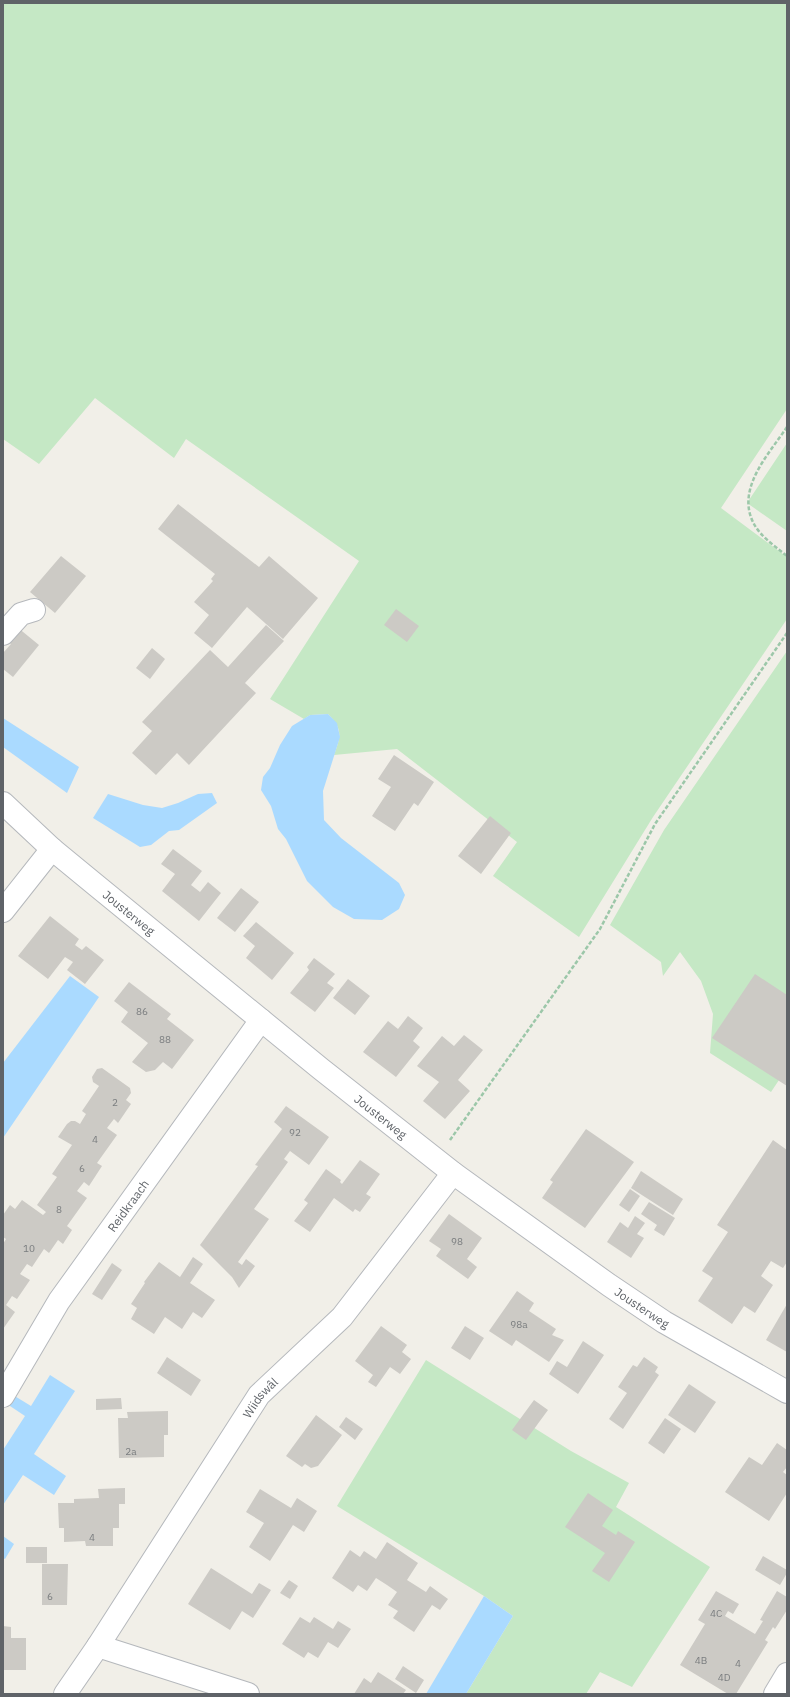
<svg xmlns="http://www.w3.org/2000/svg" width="790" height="1697" viewBox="0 0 790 1697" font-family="'IBM Plex Sans',sans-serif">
<rect width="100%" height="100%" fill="#f1efe8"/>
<path fill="#c5e8c5" d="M3,3H787V409L721,508L787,557V619L653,817L579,937L493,876L517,842L397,749L334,755C341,736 343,729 328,714L310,715L304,719L270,699L359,561L186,439L174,458L95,398L39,464L3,439Z
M787,443V531L747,503Z
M787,651V1068L771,1092L710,1053L713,1014L701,981L680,952L663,976L661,962L610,925L664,830Z
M426,1360L571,1451L629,1483L616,1507L710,1567L632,1687L600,1672L586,1694H466L513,1616L484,1596L337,1506Z"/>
<path fill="#aadaff" d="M328,714L337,723L340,737L323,791L324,820L341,838L399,883L405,895L399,909L382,920L354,919L333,907L307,881L286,839L278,829L271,806L261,790L263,777L270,768L280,745L292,726L310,715Z
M3,718L79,767L67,793L3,747Z
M212,793L217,803L179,830L169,831L151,845L140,847L93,818L108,794L143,805L162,808L178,803L198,794Z
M70,976L99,997L3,1138V1063Z
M50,1375L75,1391L34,1454L66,1476L54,1495L23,1475L3,1505V1450L25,1416L7,1404L13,1395L31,1406Z
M3,1536L14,1544L5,1559L3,1558Z
M484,1596L513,1616L466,1694H426Z"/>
<path fill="#cccac5" d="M178,504L259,567L269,556L318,598L283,639L247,607L212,648L194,633L209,615L194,602L213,581L211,579L215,574L158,529Z
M61,556L86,576L55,613L30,592Z
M396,609L419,626L407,642L384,625Z
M266,625L284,641L245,683L256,693L189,765L177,753L156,775L132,753L152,731L142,722L210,650L228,667Z
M17,627L39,645L13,677L3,669V653L11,644L6,640Z
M152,648L165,659L150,679L136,668Z
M394,755L434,782L418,806L414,803L395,831L372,816L391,787L378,779Z
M490,816L511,833L481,874L458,856Z
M173,849L202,871L191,885L200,892L208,882L221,893L199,921L162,891L175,874L161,864Z
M241,888L259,902L235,932L217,918Z
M50,916L79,939L75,945L82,950L86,946L104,960L85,984L67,970L73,962L65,957L48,979L18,956Z
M256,922L294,953L272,980L246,958L255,946L243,936Z
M314,958L335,974L327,983L334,988L315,1012L290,993L309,970L307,967Z
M755,974L787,995V1086L712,1038Z
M348,979L370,996L355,1015L333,998Z
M129,982L171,1014L167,1019L194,1040L172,1069L163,1062L155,1070L146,1072L132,1062L148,1043L121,1022L128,1012L114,1001Z
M408,1016L423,1028L413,1041L420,1047L396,1077L363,1052L388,1021L398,1029Z
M464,1035L483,1050L458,1080L470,1091L445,1119L423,1101L439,1082L417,1066L442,1036L454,1046Z
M102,1068L130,1088L131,1093L126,1100L131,1104L118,1123L114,1119L107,1128L117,1135L97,1163L102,1166L89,1186L84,1182L77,1191L87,1198L67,1226L72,1230L63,1244L58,1240L49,1253L44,1249L32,1267L27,1264L20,1274L30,1280L17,1299L12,1296L6,1305L15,1312L3,1329V1244L6,1239L3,1237V1215L10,1205L15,1209L22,1200L43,1215L46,1212L37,1205L57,1177L52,1174L72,1145L58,1137L67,1124L71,1121H75L80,1124L86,1114L82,1111L99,1086L93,1082L92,1077L97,1069Z
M286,1106L329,1137L309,1165L290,1151L284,1159L288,1162L254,1209L269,1219L238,1262L242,1265L246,1259L255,1266L239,1288L232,1277L200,1245L258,1166L255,1165L282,1129L274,1122Z
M586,1129L634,1162L585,1228L542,1198L553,1182L550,1180Z
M773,1140L787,1150V1262L783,1268L771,1261L761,1276L773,1285L755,1313L744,1306L732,1324L698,1301L713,1278L702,1271L728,1232L717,1225Z
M360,1160L380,1174L366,1194L371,1197L360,1212L355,1209L353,1212L334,1198L310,1232L294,1221L308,1203L304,1200L326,1169L341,1180L340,1182L342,1184Z
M641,1171L683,1199L673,1215L631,1188Z
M630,1189L640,1196L629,1212L619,1205Z
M649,1202L675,1218L664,1236L654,1230L657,1225L641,1214Z
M449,1214L482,1238L467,1259L477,1267L468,1279L436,1256L441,1249L429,1241Z
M635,1216L645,1223L637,1234L644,1238L631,1258L607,1242L620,1222L628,1228Z
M193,1257L203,1264L190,1283L215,1300L202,1318L193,1312L182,1329L165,1317L154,1334L131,1319L137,1308L131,1304L145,1283L144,1282L159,1262L180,1277Z
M112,1263L122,1270L102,1300L92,1294Z
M517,1291L534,1303L529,1311L556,1329L552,1335L564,1340L549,1362L516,1340L512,1346L489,1331Z
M787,1304V1352L766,1340Z
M381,1326L407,1345L402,1352L411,1359L400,1374L390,1367L376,1387L368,1382L373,1375L355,1361Z
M465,1326L484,1338L470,1360L451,1348Z
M583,1341L604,1355L578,1394L549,1374L557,1361L567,1367Z
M167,1357L201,1380L191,1396L157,1373Z
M644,1357L658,1367L655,1372L659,1375L623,1429L609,1419L627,1393L618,1387L633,1365L637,1367Z
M689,1384L716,1402L695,1433L668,1415Z
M121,1398L122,1409L96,1410V1399Z
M534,1400L548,1410L526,1440L512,1430Z
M168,1411V1435H164V1457L119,1458L118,1418H128L127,1412Z
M316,1415L342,1435L318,1466L311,1468L305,1464L302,1467L286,1456Z
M346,1417L363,1429L355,1440L339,1427Z
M665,1418L681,1429L664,1454L648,1443Z
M777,1443L787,1450V1467L783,1472L787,1475V1493L769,1521L725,1492L749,1457L762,1465Z
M125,1488V1504H119V1528H113V1546H86L85,1541L64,1542V1528H59L58,1503H74V1499L99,1498L98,1489Z
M260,1489L291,1508L297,1498L317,1511L304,1532L293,1525L270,1561L249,1547L264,1523L246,1512Z
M588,1493L613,1510L602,1526L616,1535L618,1531L635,1542L609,1582L592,1571L605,1553L565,1527Z
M387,1542L418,1563L407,1580L426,1592L430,1586L448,1599L440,1610L432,1605L414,1632L393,1618L398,1611L388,1605L397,1592L387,1585L376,1578L367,1591L358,1585L353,1592L332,1578L350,1550L360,1557L364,1551L376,1559Z
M26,1547H47V1563H26Z
M763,1556L787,1570V1573L780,1585L755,1570Z
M42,1564H68L67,1605H42Z
M211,1568L252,1594L259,1583L271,1590L253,1618L242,1611L230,1630L188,1604Z
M289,1580L298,1586L290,1599L280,1593Z
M716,1591L739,1604L733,1614L728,1611L725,1616L755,1634L763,1621L760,1620L777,1591L787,1597V1610L775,1629L773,1627L765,1640L768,1642L736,1694H728L680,1665L705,1624L698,1620Z
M300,1617L310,1623L314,1617L333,1629L338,1621L351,1629L338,1648L328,1642L318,1658L308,1652L304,1658L282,1644Z
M3,1626L11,1627V1638H26V1670H3Z
M403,1666L424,1680L416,1693L395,1679Z
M378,1672L406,1690L403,1694H354L364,1678L371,1683Z"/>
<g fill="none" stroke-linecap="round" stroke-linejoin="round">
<g stroke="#b5b8bc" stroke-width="24">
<g id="minor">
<path d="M3,634L21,614L34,610"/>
<path id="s1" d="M3,803L52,849L97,886L321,1069L453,1173L609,1285L664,1322L787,1392"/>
<path d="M3,911L52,849"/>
<path id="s2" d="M3,1396L59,1301L261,1020"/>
<path d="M98,1646L248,1694"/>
<path id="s3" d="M65,1694L98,1646L259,1395L342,1317L453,1173"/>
<path d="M775,1694L787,1674"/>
</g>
</g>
<path stroke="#9cc7a9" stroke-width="2.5" stroke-dasharray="4 2" stroke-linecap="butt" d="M787,427C769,454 735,489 754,524C761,537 776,547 787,556
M450,1140L600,929L655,824L787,633"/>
<use href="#minor" stroke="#fff" stroke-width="22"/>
</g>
<g text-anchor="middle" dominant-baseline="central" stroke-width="3.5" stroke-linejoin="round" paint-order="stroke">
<g font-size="10" fill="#7a7d7f">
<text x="142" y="1011">86</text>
<text x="165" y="1039">88</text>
<text x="115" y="1102">2</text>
<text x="295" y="1132">92</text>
<text x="95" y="1139">4</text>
<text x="82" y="1168">6</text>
<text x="59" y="1209">8</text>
<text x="457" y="1241">98</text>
<text x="29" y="1248">10</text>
<text x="519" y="1324">98a</text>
<text x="131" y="1451">2a</text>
<text x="92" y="1537">4</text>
<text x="50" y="1596">6</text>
<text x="716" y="1613">4C</text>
<text x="701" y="1660">4B</text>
<text x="738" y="1663">4</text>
<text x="724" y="1677">4D</text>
</g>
<g font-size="12" fill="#5f6368" stroke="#fff">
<text stroke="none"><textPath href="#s1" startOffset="167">Jousterweg</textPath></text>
<text stroke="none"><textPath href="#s1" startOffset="491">Jousterweg</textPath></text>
<text stroke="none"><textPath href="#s2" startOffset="228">Reidkraach</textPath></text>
<text stroke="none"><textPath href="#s1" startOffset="815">Jousterweg</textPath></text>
<text stroke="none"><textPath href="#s3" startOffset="355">Wiidswâl</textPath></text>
</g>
</g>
<rect width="790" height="1697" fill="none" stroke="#5f6368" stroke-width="8"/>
</svg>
